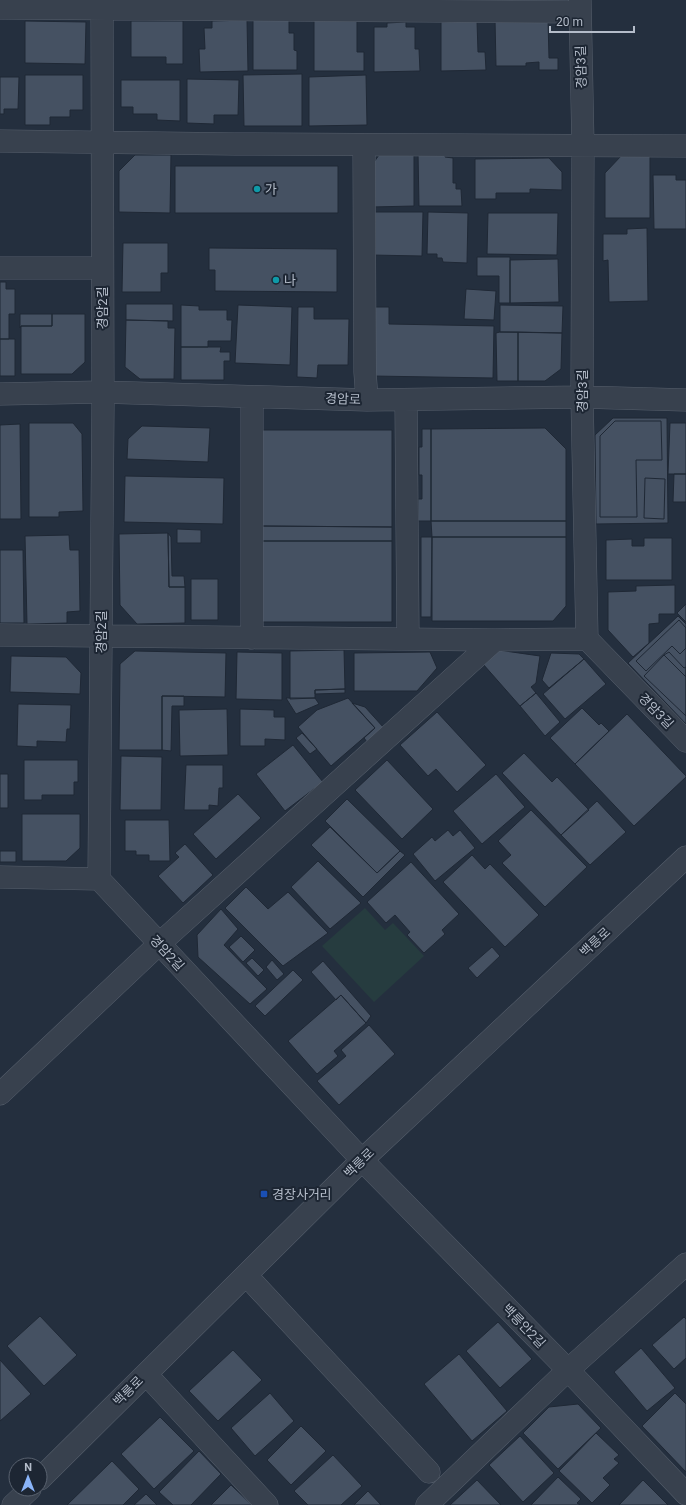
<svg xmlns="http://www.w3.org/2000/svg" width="686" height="1505" viewBox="0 0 686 1505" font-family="Roboto,'Noto Sans KR',sans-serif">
<rect width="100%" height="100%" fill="#242f3e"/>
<path fill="#263c3f" d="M365,908L385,930L393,923L424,956L374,1002L322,946Z"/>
<path fill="#455162" stroke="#1f2835" d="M247,20L248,71L200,72L199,49H205L204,28H212V21Z
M253,20H289V33H294V50L297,51V70H253Z
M314,20L357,21V52H364V71H314Z
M495,20H548L549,58H558V70H539V62L526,63V66H496Z
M25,21L86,22L85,64L25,63Z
M131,21H183V64H166V57H131Z
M477,21L478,52H485L486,70L441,71V22Z
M406,22V27H415V49H419L420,71L374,72V27H387V23Z
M302,74V126H244L243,75Z
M25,75H83V110H70V117H50V125H25Z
M366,75L367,125L309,126V77Z
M0,77H19L18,109H4V114H0Z
M187,79L239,80L238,115H214V124L187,123Z
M121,80H180V121L157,120V114H133V107H121Z
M445,152V157L453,158V183H456V189H461L462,206H419L418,153Z
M135,155H171L170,213L119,212V171Z
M379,155H414V206L372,207V165Z
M622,155H650V218H605V173Z
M549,158L562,172V190L530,189V193H496V199H475V159Z
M175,166H338V213H175Z
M653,175H676V180H686V229H654Z
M370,212H423L422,256L371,255Z
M428,212L468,213L467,263L443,262L442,258H437V254H427Z
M488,213H558L557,255L487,254Z
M647,228L648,301L609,302L608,260L603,261V234H627V229Z
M123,243H168V273H161V292H122Z
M209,248L337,249V292L215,291V270H209Z
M477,257H510V303H499V276H477Z
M558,259L559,302L510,303V260Z
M0,282H6V289H15V314H9V339H0Z
M466,289L496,291L494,320L464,319Z
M126,304H173V321L126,320Z
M181,305L199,306V310H227V320H232L231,341H208V347H181Z
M238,305L292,307L290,365L235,363Z
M500,305L563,306L562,333L500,332Z
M298,307H314V319H349L348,365H318L317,378L297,377Z
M373,307H389V324L494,326L493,378L373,376Z
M20,314H52V326H21L20,328Z
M52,314H85V362L72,374H21V326H52Z
M126,320L168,321V328H175L174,379H140L125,367Z
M500,332H518V381H497L496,333Z
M518,332L562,333L561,369L545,381H518Z
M0,339H15V376H0Z
M181,347H221L220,352H230V361H224V380H181Z
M613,418H667L668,523L596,524L595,435Z
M615,421H661L662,460H636L637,517H600V436Z
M29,423H73L82,434L83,511L59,512V517H29Z
M670,423H686V474H668Z
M20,424L21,519H0V425Z
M142,426L210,428L208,462L127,459L128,439Z
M545,428L566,449V521H431V429Z
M422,429H431V521H418V499H422V475H419V447H422Z
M261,430H392V527L261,526Z
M674,474H686V502H673Z
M125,476L224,478L223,524L124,522Z
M645,478L665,479L664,519L644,518Z
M431,521H566V537H432Z
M261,526L392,527V541H261Z
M177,529L201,530V543H177Z
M168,533L169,587H185V623L137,624L120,605L119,534Z
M168,533L171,537L172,576H184L185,587H169Z
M69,535L70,550H79L80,611L67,612V623L27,624L25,536Z
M421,537H432L431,617H421Z
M432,537H566V606L553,621H432Z
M644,538H672V580H606V540L632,539V546H644Z
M261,541H392V622H261Z
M0,550H23L24,623H0Z
M191,579H218V620H191Z
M675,585V614H659V623L649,624V643L633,657L608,630V592L636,591V586Z
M686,604V622L677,613Z
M678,616L686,624V724L628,663Z
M679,620L686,628V648L680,654L672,646L646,671L636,661Z
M344,650L345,689L315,690V698L290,699V651Z
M498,650L540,656L536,683L531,687L536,693L520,706L483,664Z
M135,651L226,653L225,697L162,696V750H119L120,664Z
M237,652L282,653V700L236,699Z
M430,652L437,668L417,691H354V653Z
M669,652L684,668L686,667V677L664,655Z
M551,653L579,654L584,659L549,688L542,680Z
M664,655L686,677V716L644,676Z
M11,656L66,657L81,673L80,694L10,692Z
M584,659L606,684L565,719L543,694Z
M345,689V693L315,694V690Z
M536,693L560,722L545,736L520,706Z
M162,696H184V706H172L171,751L162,750Z
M286,698H315L319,704L296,714Z
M348,698L375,728L331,766L298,727L317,710Z
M352,703L365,707L384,728L367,742L364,738L375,728Z
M18,704L71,705L70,729H67L66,742L37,741V747L17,746Z
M582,708L599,725L601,723L609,731L575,764L550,738Z
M227,709L228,755L180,756L179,710Z
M240,709L274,710V717H285V740L265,739V746H240Z
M437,712L486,765L457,792L436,769L428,776L400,745Z
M627,714L686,776V777L634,826L575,764Z
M302,733L317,749L310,754L296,738Z
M293,745L323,782L285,811L256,774Z
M524,753L552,782L557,777L589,810L561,835L502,773Z
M121,756L162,757L161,810H120Z
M24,760H78V782H74V795H42V800H24Z
M387,760L433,809L402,839L355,790Z
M186,765H223V788H219L218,806L209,805V810H184Z
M0,774H8V808H0Z
M496,774L525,807L482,844L453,811Z
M238,794L261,818L216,859L193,834Z
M347,799L400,851L377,873L325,821Z
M597,801L626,832L590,865L561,835Z
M531,810L587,867L545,907L502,863L511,855L498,841Z
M22,814H80V848L66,861H22Z
M125,820H169L170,861H149V855H136V851H125Z
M330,827L377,873L400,851L405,855L363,897L311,845Z
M448,830L453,836L460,830L475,848L435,881L413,854L432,837L435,841Z
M185,844L213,875L183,903L158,876L179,857L175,853Z
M0,851H16V862H0Z
M472,855L485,869L490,864L539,915L505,947L443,882Z
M318,861L361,903L330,929L291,887Z
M411,862L459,914L442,930L445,934L424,953L407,935L410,932L395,915L386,923L367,902Z
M246,887L268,909L288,892L328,933L283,966L225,908Z
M221,909L238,929L224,945L267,989L250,1004L198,957L197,935Z
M241,936L255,950L243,962L229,947Z
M492,947L500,956L477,978L468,968Z
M252,958L264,970L258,976L246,963Z
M272,960L284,974L277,980L266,967Z
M323,961L371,1016L366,1023L341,995L336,1000L311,972Z
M293,970L303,980L265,1016L255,1006Z
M341,995L366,1023L334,1051L338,1056L317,1074L288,1041Z
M369,1025L395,1054L339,1105L317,1081L346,1056L341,1050Z
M40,1316L77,1355L44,1386L7,1346Z
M684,1317L686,1319V1358L674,1369L652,1345Z
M498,1322L532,1359L500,1388L466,1351Z
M641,1348L675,1388L647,1411L614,1372Z
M233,1350L262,1380L218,1421L189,1391Z
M459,1354L507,1411L472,1441L424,1384Z
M0,1360L31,1394L0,1421Z
M270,1393L294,1421L255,1456L231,1428Z
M675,1393L686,1404V1472L642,1426Z
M578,1404L601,1428L558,1469L523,1433L549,1407Z
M160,1417L194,1451L154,1489L121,1454Z
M301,1426L326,1451L291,1485L267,1460Z
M596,1433L619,1455L614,1459L619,1463L603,1478L610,1485L592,1503L559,1471Z
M520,1436L554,1473L523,1502L489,1465Z
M199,1451L221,1474L191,1505H173L159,1492Z
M333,1455L362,1486L341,1505H308L294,1491Z
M112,1461L139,1489L123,1505H67Z
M558,1477L581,1499L577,1503L580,1505H531Z
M477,1480L501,1505H450Z
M643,1480L668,1505H619Z
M231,1485L252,1505H211Z
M368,1491L381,1505H354Z
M146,1494L157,1505H134Z"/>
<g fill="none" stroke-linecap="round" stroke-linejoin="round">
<g stroke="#565f6c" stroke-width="23">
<path id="minor" d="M102,0L103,404L99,879L362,1160L568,1370L686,1494
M580,0L583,146L582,397L587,639L686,741
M0,8L580,12
M0,141L235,144L686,146
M364,145L365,372L367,400
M0,268H101
M0,394L102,392L367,400L582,397L686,400
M252,397V638
M406,400L408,639
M0,635L495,640
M0,877L99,879
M0,1094L159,944L495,640L587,639
M246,1275L429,1472
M146,1374L267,1505
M40,1479L362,1160L686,857
M13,1505L30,1489
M427,1505L568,1370L686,1264"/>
</g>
<use href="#minor" stroke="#38414e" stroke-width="22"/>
</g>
<g fill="#0f9aa8" stroke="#1d2633" stroke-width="1.5">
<circle cx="257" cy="189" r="4"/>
<circle cx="276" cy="280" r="4"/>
</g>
<rect fill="#1a4fb4" stroke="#1d2633" stroke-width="1.5" x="260" y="1190" width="8" height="8" rx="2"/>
<g text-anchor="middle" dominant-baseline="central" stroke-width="4" stroke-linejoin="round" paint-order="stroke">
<g font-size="13" fill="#b4bcc9" stroke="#1d2633">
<text transform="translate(581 67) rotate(-91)">경암3길</text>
<text transform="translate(102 308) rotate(-90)">경암2길</text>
<text transform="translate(582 391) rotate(-90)">경암3길</text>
<text transform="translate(343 399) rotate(2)">경암로</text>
<text transform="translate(101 632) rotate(-90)">경암2길</text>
<text transform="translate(656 711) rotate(46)">경암3길</text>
<text transform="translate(595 942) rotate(-43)">백릉로</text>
<text transform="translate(167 953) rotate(47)">경암2길</text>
<text transform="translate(359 1163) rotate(-44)">백릉로</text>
<text transform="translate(524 1326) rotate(46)">백릉안2길</text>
<text transform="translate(128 1391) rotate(-45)">백릉로</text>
</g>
<g font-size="13" fill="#b4bcc9" stroke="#1d2633" text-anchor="start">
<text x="265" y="189">가</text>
<text x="284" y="280">나</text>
<text x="272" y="1194">경장사거리</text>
</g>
</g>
<g transform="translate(28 1477)"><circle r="19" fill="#1d2633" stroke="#59626f"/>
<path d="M0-3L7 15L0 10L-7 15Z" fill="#8ab4f8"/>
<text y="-6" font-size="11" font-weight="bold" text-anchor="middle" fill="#b4bcc9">N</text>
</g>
<path d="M550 26v6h84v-6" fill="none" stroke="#b4bcc9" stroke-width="2"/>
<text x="556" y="26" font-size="12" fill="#b4bcc9" stroke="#1d2633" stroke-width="3" paint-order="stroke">20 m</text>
</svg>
